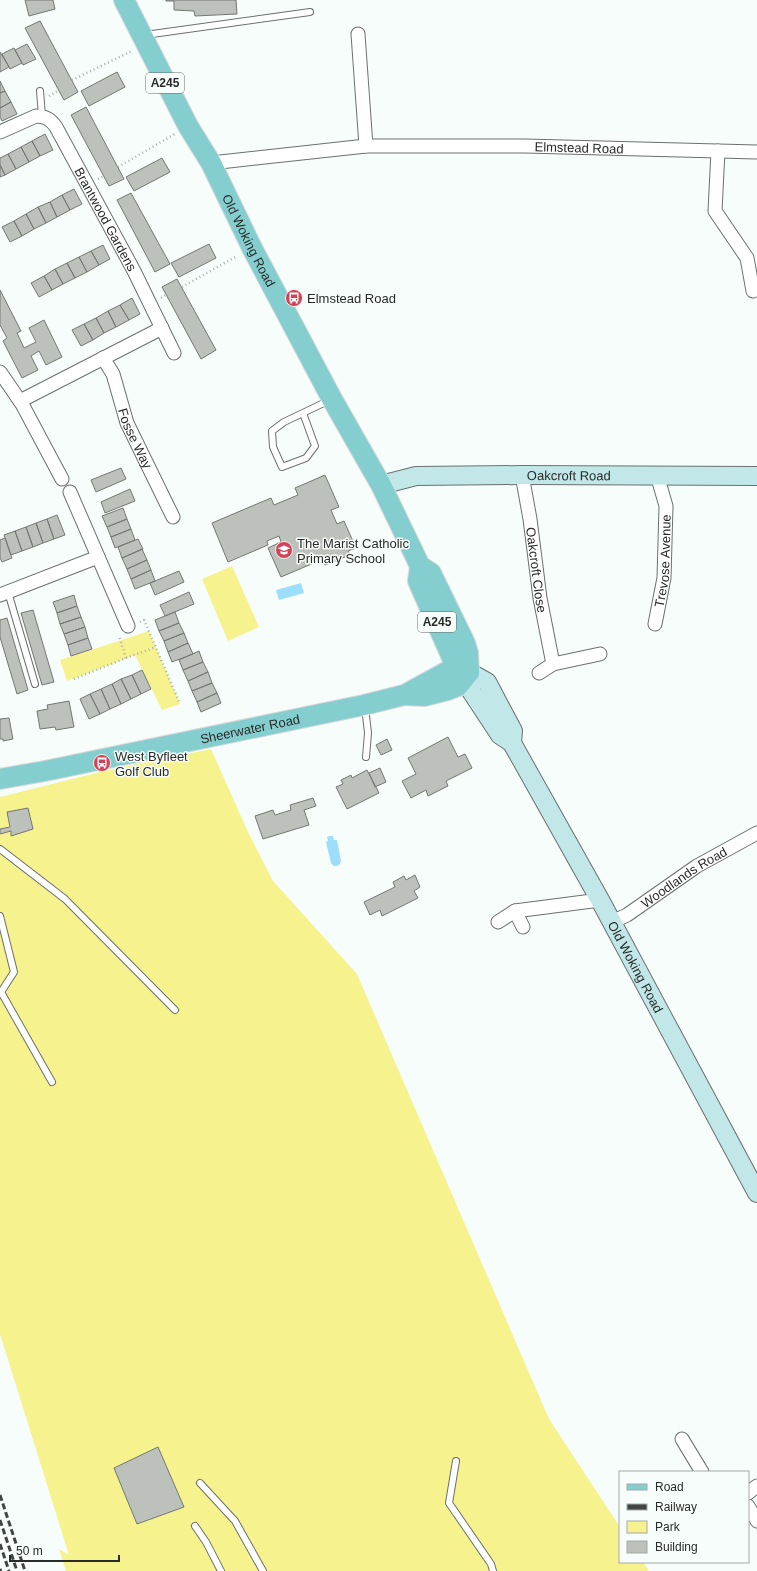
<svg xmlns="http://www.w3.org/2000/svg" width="757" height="1571" viewBox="0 0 757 1571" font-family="Helvetica,sans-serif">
<rect width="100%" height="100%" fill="#f7fdfa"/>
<path fill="#f6f28d" d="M232,566L259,627L228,641L202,579Z
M149,631L180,704L162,710L135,655L67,681L60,660Z
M211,749L248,832L273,881L357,974L549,1419L620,1527V1562H643L649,1571H66L59,1549L69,1555L0,1334V797L108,770Z"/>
<path fill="#9ddefb" d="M301,583L304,593L279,600L276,590Z
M330,836H333L334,840H337L341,861L340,864L337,866H334L331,863L326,842L328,841L327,837Z"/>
<path fill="#bdc1bc" stroke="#747772" d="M25,0H53L55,9L29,16Z
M166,0H236L237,14L195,16L194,11L174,10V1H166Z
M40,21L78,92L64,100L25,28Z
M27,44L36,59L23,65L15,50Z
M14,48L22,63L10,69L2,54Z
M0,52L9,67L0,72Z
M117,72L125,87L89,106L81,91Z
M0,81L5,91L0,93Z
M5,91L11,102L0,108V93Z
M11,102L17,114L2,121L0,117V108Z
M86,107L124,179L109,186L71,115Z
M45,134L53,150L40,156L32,141Z
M32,141L40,156L29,162L21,147Z
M21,147L29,162L16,169L8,154Z
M8,154L16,169L5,175L0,165V158Z
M162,158L170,172L134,191L126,177Z
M0,165L5,175L0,177Z
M74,189L82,204L70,210L62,195Z
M131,193L170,264L155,272L117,200Z
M62,195L70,210L57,217L50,202Z
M50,202L57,217L46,223L38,207Z
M38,207L46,223L34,229L26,214Z
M26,214L34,229L22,236L14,221Z
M14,221L22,236L10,242L2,227Z
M209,244L216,258L179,277L171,263Z
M103,245L110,259L99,265L91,251Z
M91,251L99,265L87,272L79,257Z
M79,257L87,272L75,278L67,263Z
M67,263L75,278L63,284L55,269Z
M55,269L63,284L52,290L44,276Z
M44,276L52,290L39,297L31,283Z
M177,279L216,350L201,359L162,287Z
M0,290L21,331L17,333L24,348L36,342L29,328L44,320L62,357L46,365L39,351L31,356L38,370L22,378L3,341L7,338L0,325Z
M132,298L140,314L129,320L120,305Z
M120,305L129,320L116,327L108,311Z
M108,311L116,327L104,333L96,318Z
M96,318L104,333L93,340L84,324Z
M84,324L93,340L81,346L72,330Z
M121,468L126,479L96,492L91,480Z
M325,475L339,507L331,510L337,524L344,521L356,548L348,551L350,555L325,565L323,559L281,577L268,548L281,542L279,536L267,541L268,545L228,562L212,523L271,498L274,505L298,495L295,488Z
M130,489L135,501L105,513L101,502Z
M123,508L127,519L107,527L102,516Z
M57,515L65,535L54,539L47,519Z
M47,519L54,539L43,543L36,523Z
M127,519L131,529L111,537L107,527Z
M36,523L43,543L33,547L26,527Z
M26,527L33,547L22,551L15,531Z
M131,529L135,540L115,548L111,537Z
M15,531L22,551L11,555L4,535Z
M5,538L12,558L2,562L0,558V540Z
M138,539L143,549L122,558L118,547Z
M142,549L147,560L127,569L122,558Z
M147,560L151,570L131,579L127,569Z
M151,570L155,581L135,589L131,579Z
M179,571L184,582L155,595L150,583Z
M189,592L194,604L165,616L160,605Z
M74,595L77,606L57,613L53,602Z
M77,606L81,617L60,624L57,613Z
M33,610L54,682L42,685L21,613Z
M175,612L179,623L159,631L155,620Z
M81,617L85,627L64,634L60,624Z
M7,618L28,690L17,694L0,637V620Z
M179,623L184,633L164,641L159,631Z
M85,627L88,638L68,645L64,634Z
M184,633L188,643L168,652L164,641Z
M88,638L92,649L71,656L68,645Z
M188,643L193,654L172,662L168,652Z
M199,651L203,662L183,670L179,660Z
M203,662L208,672L188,681L183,670Z
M142,670L151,689L141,694L132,675Z
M208,672L212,683L192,691L188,681Z
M132,675L141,694L131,699L121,679Z
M121,679L131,699L121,704L112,684Z
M212,683L217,693L197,702L192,691Z
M112,684L121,704L110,709L101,689Z
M101,689L110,709L100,714L90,694Z
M217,693L221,703L201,712L197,702Z
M90,694L100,714L89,719L80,699Z
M69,701L74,727L56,730L55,727L40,729L37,711L48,709L47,705Z
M9,718L13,739L3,741V739H0V719Z
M448,737L458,757L465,754L472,768L446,781L448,786L428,796L426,790L411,798L402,781L416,774L408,758Z
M387,739L392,750L381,755L376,745Z
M380,768L386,782L375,787L369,773Z
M367,770L379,793L347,809L336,787L343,784L341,780L351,775L352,778Z
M313,798L316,806L304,810L309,825L263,839L255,816L273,810L275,815L291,810L290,805Z
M28,808L33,829L11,836V831L0,834V829L10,827L7,812Z
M415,875L420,887L414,891L418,898L382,916L380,910L370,915L364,902L395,887L393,882L404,876L406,880Z
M158,1447L184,1507L137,1524L114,1468Z"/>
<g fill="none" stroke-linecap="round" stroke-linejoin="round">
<g stroke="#6b706e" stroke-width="8">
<path id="service" d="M145,35L310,12
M40,91L42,116
M303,413L315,446L306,458L282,467L273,447L272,431L284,422L330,400
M8,592L35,684
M365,707L368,733L366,757
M0,849L65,899L175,1010
M0,916L14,972L1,992L52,1082
M456,1461L449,1503L491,1564L493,1571
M200,1483L235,1521L263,1571
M195,1526L206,1542L221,1571"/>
</g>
<g stroke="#6b706e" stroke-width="15">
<g id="minor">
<path d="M358,34L366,146"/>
<path id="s1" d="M0,132L36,116C46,116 51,120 56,127L134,271L174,353"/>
<path d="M718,151L715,211L747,258L753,291"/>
<path id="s2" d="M211,163L366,146H525L757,152"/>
<path id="s3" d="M103,358L113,374L127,423L173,517"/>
<path d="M0,372L22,404L62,479"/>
<path d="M20,401L162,328"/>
<path id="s4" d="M522,475L530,519L540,598L553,664"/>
<path d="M70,492L128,626"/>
<path d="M0,595L98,557"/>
<path id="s5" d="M655,624L664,578L666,506L657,475"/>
<path d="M539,673L553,664L600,654"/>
<path d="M515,911L523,927"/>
<path d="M498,922L515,911L600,900"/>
<path id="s6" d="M612,922L627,915L697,866L757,833"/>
<path d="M682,1439L702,1472"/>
<path d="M748,1493L757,1486"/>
<path d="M748,1506L757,1521"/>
</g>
</g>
<g stroke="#6b706e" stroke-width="20">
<g id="secondary">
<path id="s7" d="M381,485L416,476L522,475L757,476"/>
<path id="s8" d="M469,672L471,691L500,735L512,743L600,900L757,1193"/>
<path d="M469,672L487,682L513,731L512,743"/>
</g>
</g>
<g stroke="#d8d9d8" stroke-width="22">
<g id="primary">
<path id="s9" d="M124,0L188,126L211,163L252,248L332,399L381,485L420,566L431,573L465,643L468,653L469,672"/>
<path d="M420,566L418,581L453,660L469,672"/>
<path d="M408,693L450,670L469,672"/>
<path id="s10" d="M0,779L45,771L364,705L404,695L424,696L448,690L458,686L469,672"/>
</g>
</g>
<path stroke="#abb0ad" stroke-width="2.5" stroke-dasharray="1 3" stroke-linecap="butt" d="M72,80L132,51
M49,96L59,90
M118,167L175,134
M98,179L104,176
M182,287L237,256
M161,298L167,294
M140,622L144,620L180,704
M126,658L156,647
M74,679L126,658L119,636"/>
<use href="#service" stroke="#fff" stroke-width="6"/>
<use href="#minor" stroke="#fff" stroke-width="13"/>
<use href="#secondary" stroke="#c2e7e8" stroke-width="18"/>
<use href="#primary" stroke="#84ced0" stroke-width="20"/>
<path stroke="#424543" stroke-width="3" stroke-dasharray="6 3" stroke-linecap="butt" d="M0,1495L25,1571
M0,1520L17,1571
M0,1544L9,1571
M0,1569L1,1571"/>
</g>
<defs>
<g id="bus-disc" transform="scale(0.9)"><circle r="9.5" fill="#d34358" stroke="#f7fdfa"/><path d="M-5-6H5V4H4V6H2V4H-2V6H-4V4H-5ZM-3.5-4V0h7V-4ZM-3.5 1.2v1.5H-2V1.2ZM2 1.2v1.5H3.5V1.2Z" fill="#fff"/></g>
<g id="school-disc" transform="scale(0.9)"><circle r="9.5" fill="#d34358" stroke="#f7fdfa"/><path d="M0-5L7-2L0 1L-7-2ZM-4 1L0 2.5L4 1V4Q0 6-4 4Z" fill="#fff"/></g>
</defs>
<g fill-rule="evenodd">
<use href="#bus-disc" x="294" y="298"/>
<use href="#school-disc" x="284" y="550"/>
<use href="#bus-disc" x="102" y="763"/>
</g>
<g text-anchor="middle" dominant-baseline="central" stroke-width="3" stroke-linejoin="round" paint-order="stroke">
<g fill="#f7fdfa" stroke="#666a68" stroke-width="1">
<rect x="146" y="73" width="38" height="20" rx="3"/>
<rect x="418" y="612" width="38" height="20" rx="3"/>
</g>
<g font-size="12" font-weight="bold" fill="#282b29">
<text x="165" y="83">A245</text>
<text x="437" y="622">A245</text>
</g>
<g font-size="13" fill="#282b29" stroke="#f7fdfa">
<text stroke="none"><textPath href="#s2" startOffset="369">Elmstead Road</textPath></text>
<text stroke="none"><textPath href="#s1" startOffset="168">Brantwood Gardens</textPath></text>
<text stroke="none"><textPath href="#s9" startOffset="271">Old Woking Road</textPath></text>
<text stroke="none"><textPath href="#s3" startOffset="87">Fosse Way</textPath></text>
<text stroke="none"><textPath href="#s7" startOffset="189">Oakcroft Road</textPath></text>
<text stroke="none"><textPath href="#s5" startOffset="64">Trevose Avenue</textPath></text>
<text stroke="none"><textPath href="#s4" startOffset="96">Oakcroft Close</textPath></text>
<text stroke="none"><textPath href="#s10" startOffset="255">Sheerwater Road</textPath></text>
<text stroke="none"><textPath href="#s6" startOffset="85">Woodlands Road</textPath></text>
<text stroke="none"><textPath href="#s8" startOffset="342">Old Woking Road</textPath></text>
</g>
<g font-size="13" fill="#282b29" stroke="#f7fdfa" text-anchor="start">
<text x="307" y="298">Elmstead Road</text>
<text x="297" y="543">The Marist Catholic<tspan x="297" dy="15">Primary School</tspan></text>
<text x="115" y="756">West Byfleet<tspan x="115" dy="15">Golf Club</tspan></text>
</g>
</g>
<rect x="619" y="1471" width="130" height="92" fill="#f7fdfa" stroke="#a4a9a6"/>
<rect x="627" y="1484" width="20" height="6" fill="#84ced0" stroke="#a4a9a6"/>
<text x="655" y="1491" font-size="12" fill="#282b29">Road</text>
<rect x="627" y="1504" width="20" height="6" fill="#424543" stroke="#a4a9a6"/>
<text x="655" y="1511" font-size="12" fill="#282b29">Railway</text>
<rect x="627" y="1521" width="20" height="12" fill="#f6f28d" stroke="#a4a9a6"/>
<text x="655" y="1531" font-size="12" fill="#282b29">Park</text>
<rect x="627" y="1541" width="20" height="12" fill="#bdc1bc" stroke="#a4a9a6"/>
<text x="655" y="1551" font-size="12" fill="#282b29">Building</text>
<path d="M10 1555v6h109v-6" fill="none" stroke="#282b29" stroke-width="2"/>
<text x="16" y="1555" font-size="12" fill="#282b29" stroke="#f7fdfa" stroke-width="3" paint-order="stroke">50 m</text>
</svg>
